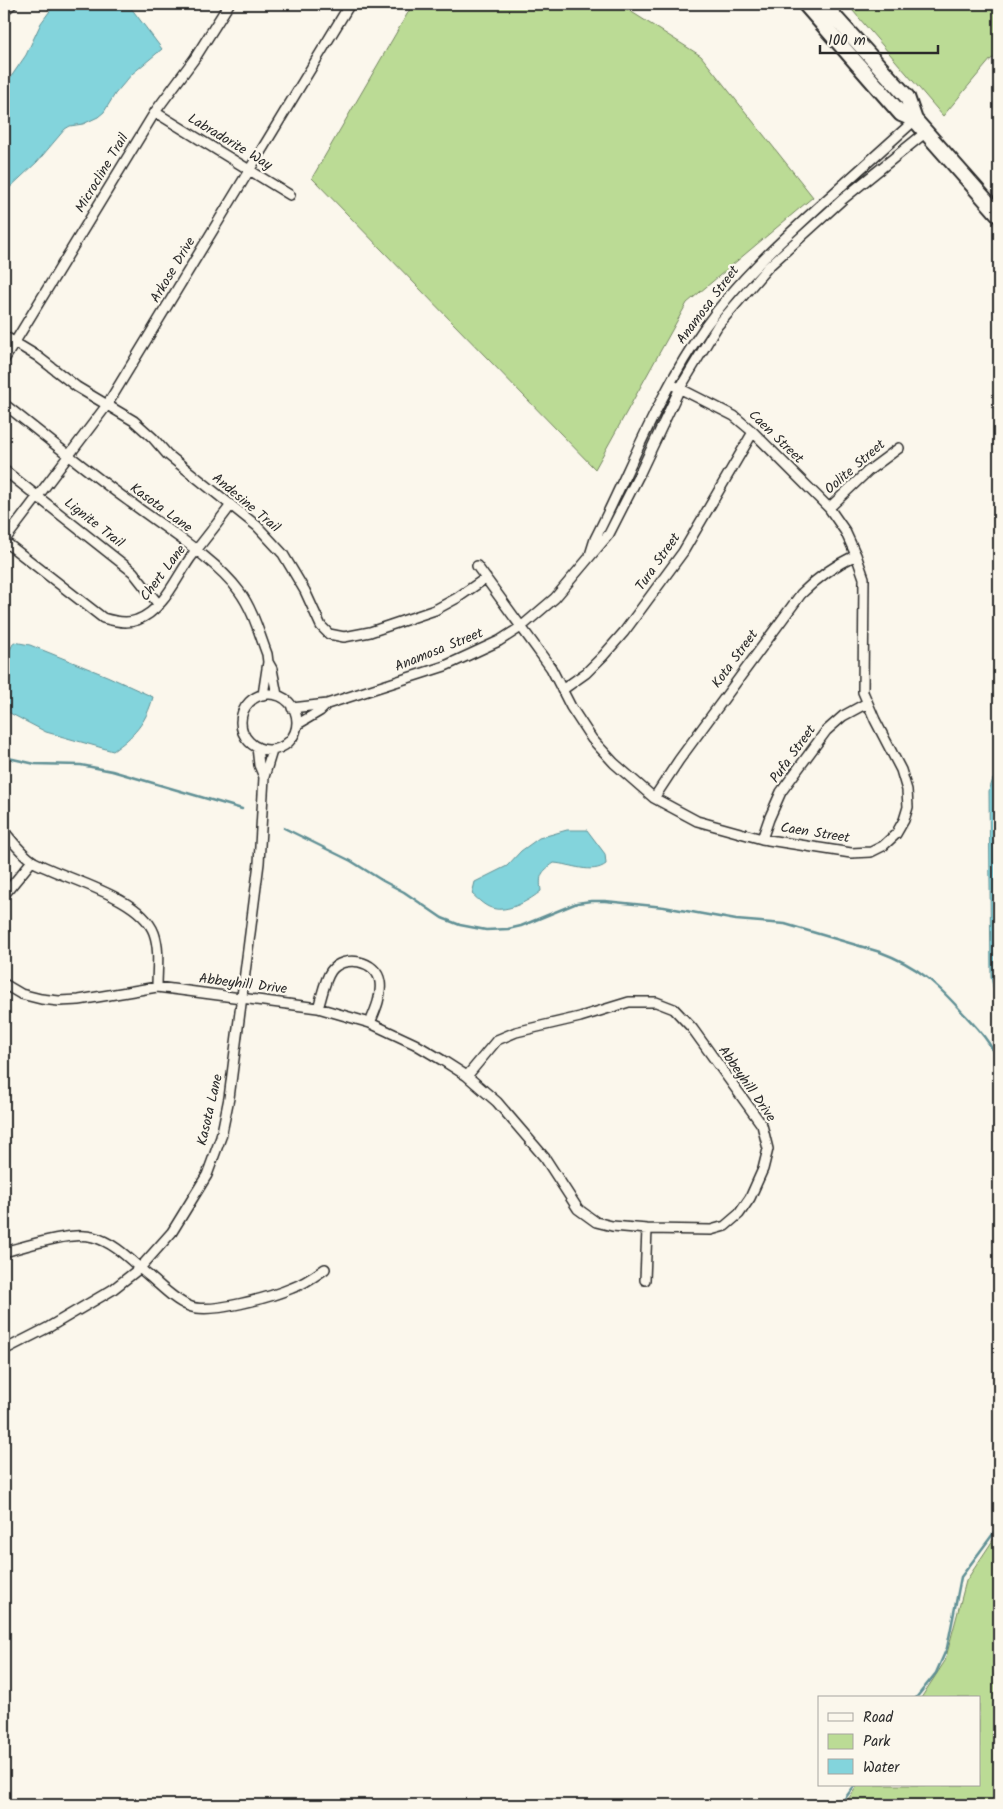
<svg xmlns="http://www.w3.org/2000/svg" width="1003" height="1809" viewBox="0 0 1003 1809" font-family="Kalam,sans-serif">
<rect width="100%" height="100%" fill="#fbf7ec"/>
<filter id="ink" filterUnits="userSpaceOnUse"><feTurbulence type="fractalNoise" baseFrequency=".02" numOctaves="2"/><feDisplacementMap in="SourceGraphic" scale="10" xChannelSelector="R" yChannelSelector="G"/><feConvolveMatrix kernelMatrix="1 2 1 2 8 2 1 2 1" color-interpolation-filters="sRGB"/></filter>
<g filter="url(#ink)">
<path fill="#bbdb95" stroke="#738360" d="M413,4H619L701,56L813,197L687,303L595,469L312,178Z
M847,4H999V56L991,59L943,116Z
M999,1531V1805H844L858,1785H979V1698H921L945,1661L966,1581Z"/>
<path fill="#83d4dc" stroke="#609095" d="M55,4H128L162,49L132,74L115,94L104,112L98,117L83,124L70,126L65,129L37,162L4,193V87L26,55L41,23Z
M14,642L30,645L107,676L153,697C146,723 134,736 113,751L46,732L4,710V661Z
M999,774V994L994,992L991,977L989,791L993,779Z
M567,830H587L605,854L606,864C592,875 570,864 554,863C541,872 539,875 541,891C530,900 511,911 496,909C486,908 479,900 472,894L475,882L507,866L521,851L539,838Z"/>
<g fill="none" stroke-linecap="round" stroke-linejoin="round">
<path stroke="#609095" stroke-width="2.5" d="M4,757L35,764L81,765L112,771L242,809
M284,828L351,861L383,881L404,892L442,918L460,925L486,930L508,929L521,926L577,903L591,901H605L664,907L736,920L785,924L880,952C918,966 937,984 963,1013C978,1029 991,1042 999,1063
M916,1698L936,1673L947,1648L961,1577L999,1526
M840,1805L855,1785"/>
<g stroke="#2b2b2b" stroke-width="12">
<path id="minor" d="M4,11L12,4
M155,112L290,195
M4,336L37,356L77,387L134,421L153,438L167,454L257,526L283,554L305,591L321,626L329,634L344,637L370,632L435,610L457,598L486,578
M4,360L155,112L195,58L229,4
M4,404C46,437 87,471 130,502C163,527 216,559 239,591C253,610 259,633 267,654L268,662L263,695
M4,470L133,572L159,605
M231,505C218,523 204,540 191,557C176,578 163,611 137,620C127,624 113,621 103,618L4,541L107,405L350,4
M829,508L868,471L899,448
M590,555L595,539C631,468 659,392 705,327C739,279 782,240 825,201C855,174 885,147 915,120
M477,566L551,668L571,707L592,739L614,763L654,798L697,821L762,839L851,853L871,852L883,846L896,834L904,820L908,807L907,790L901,770L875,720L863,692L864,578L856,555L845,531L829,508L753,432L734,416L671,384
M268,662L272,669L277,695
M562,690L586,673L603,656L624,632L655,590L683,552L753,432
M241 722a28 28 0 1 1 56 0a28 28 0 1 1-56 0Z
M292,708L327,704L445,666L499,641L521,627L555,598L609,534L640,473L680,388L718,325L768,267L843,199L926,132
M298,724L320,711L327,704
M257,747L259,765L264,777
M654,798L679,760L801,594C818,577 835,565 856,555
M4,831C11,840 24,856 34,862C67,880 140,896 154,933C160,950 157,969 157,987
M762,839L769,819L781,792L826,731L843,716L867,703
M4,895L32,861
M4,984L21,994L41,999L59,1001L79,1000L157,987L318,1008L370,1023L415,1044L442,1060L467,1076L497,1102L545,1158L578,1209L596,1222L612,1226L647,1229L711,1230L725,1226L739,1214L750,1198L763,1169L768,1149L762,1125L692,1028L674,1009L656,1002H629L580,1017L516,1032L497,1040L467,1076
M318,1008C322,997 324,981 331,971C343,954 377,960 380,982C382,996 375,1011 370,1023
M4,1252C26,1246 72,1231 93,1237C116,1243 132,1262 149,1276C161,1286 174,1300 189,1306C209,1315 271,1297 292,1288C304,1284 315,1276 325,1269
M645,1280L647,1229
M4,1350L49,1327L112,1290L140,1268L172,1232L207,1175L221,1137L229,1098L259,863L264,777L272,751"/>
</g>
<g stroke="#2b2b2b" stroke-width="18">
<path id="primary" d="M805,4L901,114L915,120
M823,4L907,97L915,120L999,215"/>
</g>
<use href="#minor" stroke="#fbf7ec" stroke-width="9"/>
<use href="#primary" stroke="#fbf7ec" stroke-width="14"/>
</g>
</g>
<g text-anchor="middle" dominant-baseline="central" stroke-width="4.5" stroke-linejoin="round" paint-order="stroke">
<g font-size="14" fill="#2b2b2b" stroke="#fbf7ec">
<text transform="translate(230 142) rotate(31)">Labradorite Way</text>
<text transform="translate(102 173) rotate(-59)">Microcline Trail</text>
<text transform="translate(173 270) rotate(-59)">Arkose Drive</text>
<text transform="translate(708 305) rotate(-53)">Anamosa Street</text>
<text transform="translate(776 437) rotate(44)">Caen Street</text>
<text transform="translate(855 467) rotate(-41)">Oolite Street</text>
<text transform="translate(246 503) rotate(40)">Andesine Trail</text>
<text transform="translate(161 508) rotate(36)">Kasota Lane</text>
<text transform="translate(94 523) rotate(38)">Lignite Trail</text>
<text transform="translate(658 562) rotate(-55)">Tura Street</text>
<text transform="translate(163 573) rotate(-53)">Chert Lane</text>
<text transform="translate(439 650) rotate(-22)">Anamosa Street</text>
<text transform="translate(735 659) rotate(-54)">Kota Street</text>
<text transform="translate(793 754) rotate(-54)">Pufa Street</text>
<text transform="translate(815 833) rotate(9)">Caen Street</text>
<text transform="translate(243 984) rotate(7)">Abbeyhill Drive</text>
<text transform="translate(747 1084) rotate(55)">Abbeyhill Drive</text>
<text transform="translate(210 1110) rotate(-77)">Kasota Lane</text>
</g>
</g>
<rect width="1003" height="1809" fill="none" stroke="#fbf7ec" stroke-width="20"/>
<rect x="10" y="10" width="983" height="1789" fill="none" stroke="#2b2b2b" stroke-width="2" filter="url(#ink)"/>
<rect x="818" y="1696" width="162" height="90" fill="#fbf7ec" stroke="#a8a59f"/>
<rect x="828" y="1713" width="25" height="8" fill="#fbf7ec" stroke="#a8a59f"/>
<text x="863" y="1722" font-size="15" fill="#2b2b2b">Road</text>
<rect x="828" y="1734" width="25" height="15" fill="#bbdb95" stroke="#a8a59f"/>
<text x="863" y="1746" font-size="15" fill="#2b2b2b">Park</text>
<rect x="828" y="1759" width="25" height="15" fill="#83d4dc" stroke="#a8a59f"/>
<text x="863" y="1772" font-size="15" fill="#2b2b2b">Water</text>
<path d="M820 45v8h118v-8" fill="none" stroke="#2b2b2b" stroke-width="2.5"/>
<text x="828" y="45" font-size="15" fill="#2b2b2b" stroke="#fbf7ec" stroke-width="4" paint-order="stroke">100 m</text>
</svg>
